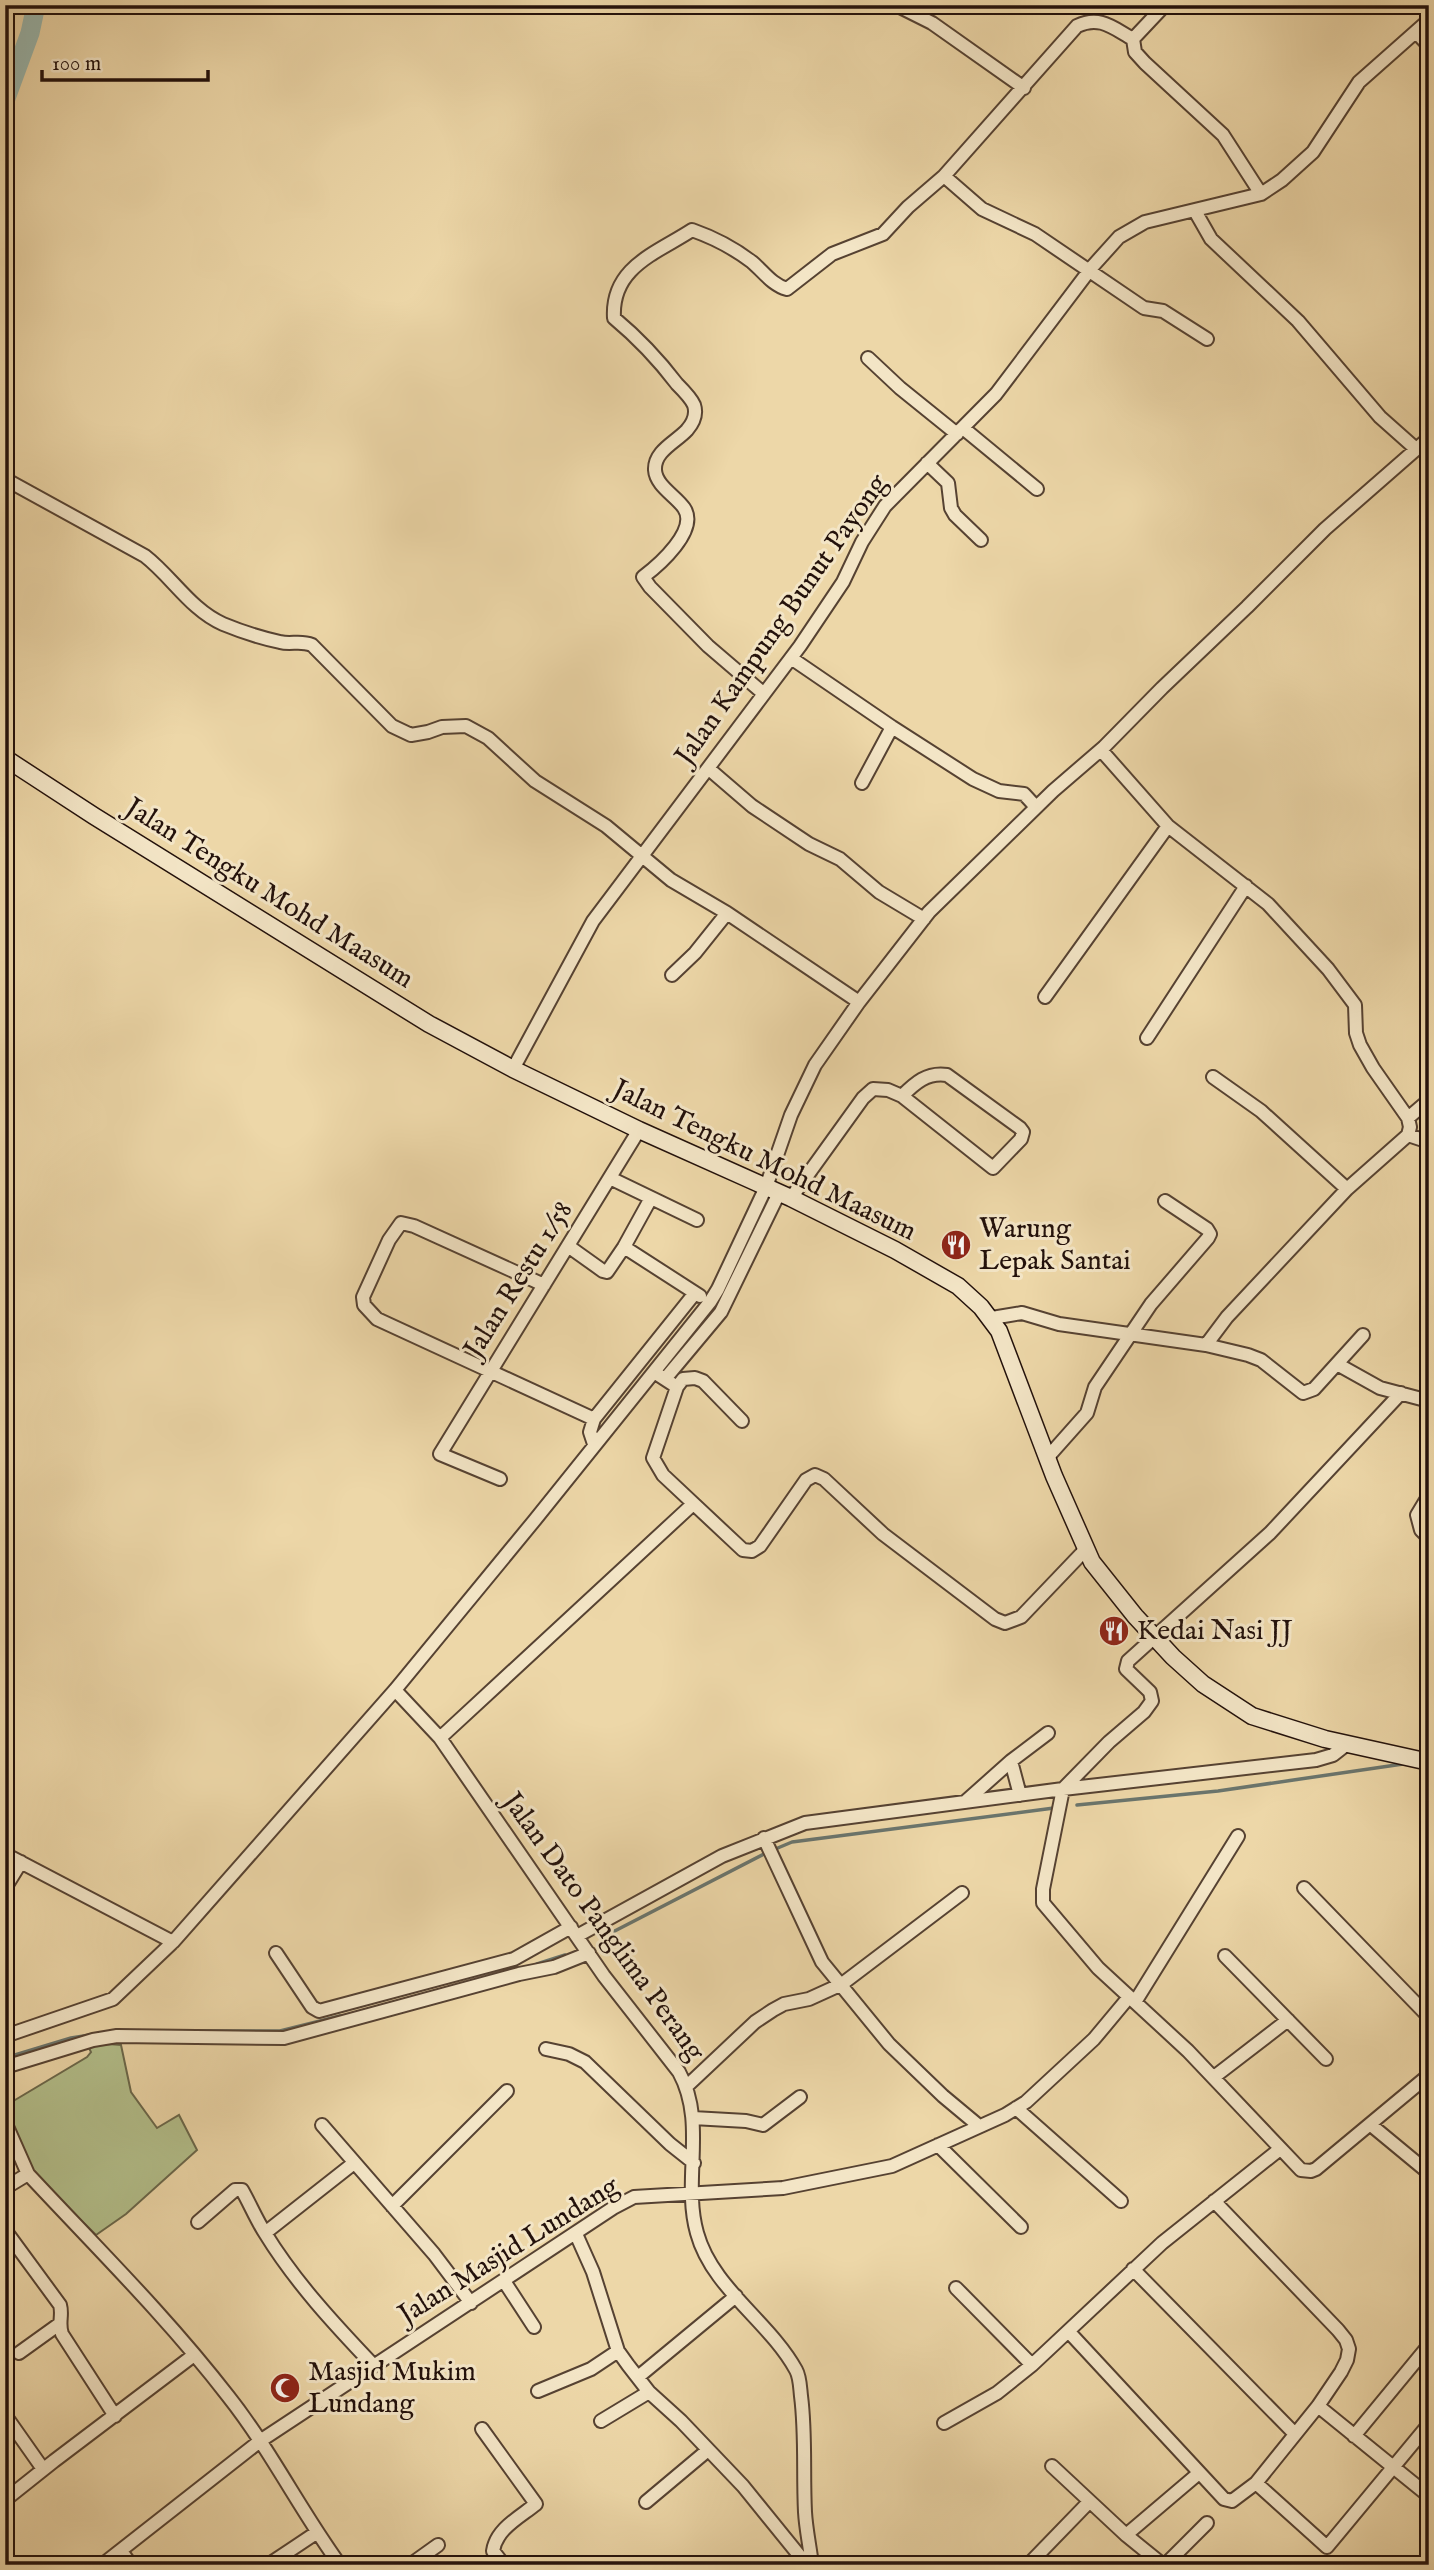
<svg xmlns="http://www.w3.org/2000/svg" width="1434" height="2570" viewBox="0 0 1434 2570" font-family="'IM FELL English',serif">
<rect width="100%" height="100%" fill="#edd7a8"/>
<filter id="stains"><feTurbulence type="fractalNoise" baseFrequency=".00286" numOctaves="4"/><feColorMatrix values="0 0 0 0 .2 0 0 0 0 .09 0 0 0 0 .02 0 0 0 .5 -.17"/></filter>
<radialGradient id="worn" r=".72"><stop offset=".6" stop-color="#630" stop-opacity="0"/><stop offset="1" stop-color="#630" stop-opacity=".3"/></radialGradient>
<path fill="#b3bf8b" stroke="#6b684b" stroke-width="2" d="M108,2044L121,2045L131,2092L157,2128L179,2115L197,2150L126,2214L96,2235L30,2169L5,2113V2106L87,2057L91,2052L89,2048L91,2045Z"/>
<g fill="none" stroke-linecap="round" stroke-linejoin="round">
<path stroke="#6a756d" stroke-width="3.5" d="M1077,1805L1218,1791L1403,1764
M773,1850L792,1842L1054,1808
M605,1936L766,1853
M537,1964L565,1955
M171,2031H280L340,2016
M5,2058L71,2038L90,2035"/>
<path stroke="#9ab8af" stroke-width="19" d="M5,101L30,33L36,5"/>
<g stroke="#564232" stroke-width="16">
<path id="street" d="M896,5L932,23L1024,88
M1416,32L1429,46
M1133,39L1135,52L1145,63L1223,135L1261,194
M944,176L982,209L1035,234L1144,308L1163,311L1207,339
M1195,211L1211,239L1298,321L1380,417L1416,449
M868,358L900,388L957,434
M963,428L1037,489
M927,463L948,483L951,508L955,515L981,540
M5,479L145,556C172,577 191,610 223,624C240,631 261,638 280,642C291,645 300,640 312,645L392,726L411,735L428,732L442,727L466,726L488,738L535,781L606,826L671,880L727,913L859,1002
M791,658L892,727L973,779L999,791L1024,794L1036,807
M764,694L708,646L650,587L643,577C659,565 699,530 684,508C676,496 656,486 655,470C654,451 676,442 687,430C693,423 697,414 694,405C691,398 683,390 677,384C658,359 638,338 614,318C611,267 657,253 692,230C712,237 735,249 752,262C763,271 772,285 787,289L832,254L883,234L908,207L944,176L1077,26C1100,15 1113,28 1133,39L1165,5
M1101,750L1168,826L1268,904L1328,969L1355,1005L1356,1033L1360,1045L1373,1068L1408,1118L1410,1127L1408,1135
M709,769L752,806L809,844L840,859L879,892L924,919
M862,783L892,727
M672,975L695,953L727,913
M1045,997L1168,826
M1147,1038L1246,886
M513,1069L593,921L800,646L843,582L862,542L885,506L996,394L1092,267L1119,237L1145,222L1261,194L1282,180L1313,152L1359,82L1429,20
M1213,1077L1261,1111L1347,1189
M1408,1118L1429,1100
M610,1178L697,1220
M791,1198L863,1098L873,1089L888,1090L902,1096L993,1168L1021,1139L1023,1132L1020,1128L947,1075C927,1072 915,1083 902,1096
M568,1246L603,1271L607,1272L624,1247L651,1198
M624,1247L700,1296
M544,1285L414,1226L401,1223L389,1240L363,1297L364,1305L377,1319L594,1419
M992,1318L1022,1313L1059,1324L1206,1345L1248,1355L1261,1360L1303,1393L1314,1389L1363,1335
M1206,1345L1227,1317L1347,1189L1408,1135L1429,1142
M1337,1364L1380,1388L1429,1401
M654,1372L677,1387L653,1458L663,1475L743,1550L752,1551L760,1546L806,1480L815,1475L824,1479L883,1534L995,1619L1005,1623L1021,1617L1085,1550
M665,1379L721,1312L779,1193
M677,1387L683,1379L695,1378L703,1381L742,1421
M1401,1393L1270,1533L1128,1661L1126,1669L1150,1692L1152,1701L1144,1712L1109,1742L1063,1789L1043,1889V1903L1098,1968L1188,2051L1301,2170L1311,2171L1316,2169L1429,2075
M594,1444L590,1432L594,1419L695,1293
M1047,1458L1087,1413L1095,1387L1151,1304L1208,1238L1210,1234L1207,1229L1165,1201
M500,1479L440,1454L639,1130
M1429,1495L1417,1515L1421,1530L1429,1538
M395,1690L440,1738L604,1976L679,2072C707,2123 682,2180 697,2233C712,2288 769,2321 796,2370C800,2377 800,2387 801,2396C806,2434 803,2473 805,2512C806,2530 810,2547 812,2565
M440,1738L693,1504
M1011,1761L1020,1795
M965,1802L1011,1761L1048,1733
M764,1838L822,1962L889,2044L943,2096L979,2126
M5,1854L173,1942
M5,1888L21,1862
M1304,1888L1429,2017
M577,1936L722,1856L805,1823L1063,1789L1316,1760L1333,1755L1347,1744
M276,1953L312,2007L319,2011L514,1959L571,1927
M1225,1956L1326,2059
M1135,2002L1238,1836
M5,2036L113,1999L173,1942L395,1690L534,1521L710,1302L718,1289L766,1187L791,1115L815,1065L859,1002L929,912L1053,791L1104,747L1162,688L1247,607L1325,529L1429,438
M546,2049L569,2054L585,2062L670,2144L694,2163
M5,2067L93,2040L117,2036L284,2038L519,1974L554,1967L589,1953
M1214,2077L1288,2020
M687,2086L755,2022L773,2010L784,2004L809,1999L842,1984L962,1893
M1016,2108L1121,2201
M693,2118L746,2121L763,2125L800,2097
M5,2122L28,2174
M322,2125L434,2254L471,2303
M1371,2125L1429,2173
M938,2145L1021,2227
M5,2188L28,2174C96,2247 167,2317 228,2396C270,2449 300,2510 340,2565
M392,2206L507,2091
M198,2222L235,2190H242C250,2204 256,2219 265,2233C295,2282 335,2325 374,2366
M5,2230L60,2305C63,2315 58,2323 62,2334L115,2416
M265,2233L354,2163
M576,2234L593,2272L618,2351L628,2365L649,2392L681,2421L743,2486L807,2565
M1133,2269L1295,2434
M504,2281L534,2327
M956,2288L1032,2365
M1069,2332L1224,2499L1232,2501L1256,2483L1318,2406L1341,2372L1347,2360L1349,2349L1346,2340L1338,2330L1214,2201
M19,2353L58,2325
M638,2377L736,2296
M538,2391L591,2369L618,2351
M1318,2406L1429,2496
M5,2415L43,2469
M601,2421L649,2392
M944,2423L997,2393L1032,2365L1162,2243L1280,2149
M482,2429L536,2504C520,2517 496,2529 493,2551L504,2565
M1354,2436L1429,2345
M1052,2466L1126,2535L1163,2565
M1256,2483L1327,2547L1429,2424
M5,2500L54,2461L194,2355
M646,2502L708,2450
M1126,2535L1199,2473
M121,2551L131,2565
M102,2565L260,2441L613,2208L634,2197L783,2188L892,2166L1005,2115L1026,2102L1094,2039L1129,1997
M268,2565L316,2533
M410,2565L438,2545
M1028,2565L1089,2502
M1165,2565L1207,2523"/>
</g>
<g stroke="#23110b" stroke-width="19">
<path id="secondary" d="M5,758L94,816L429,1024L513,1069L639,1130L791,1198L895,1250L958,1286L981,1307L999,1331L1054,1476L1092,1562L1135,1616L1173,1657L1203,1684L1252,1716L1325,1739L1429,1762"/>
</g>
<use href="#street" stroke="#f3e5c6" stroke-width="12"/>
<use href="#secondary" stroke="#f3e5c6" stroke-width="16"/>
</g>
<defs>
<g id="restaurant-disc" transform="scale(1.575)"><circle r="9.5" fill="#8f2418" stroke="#f3e5c6"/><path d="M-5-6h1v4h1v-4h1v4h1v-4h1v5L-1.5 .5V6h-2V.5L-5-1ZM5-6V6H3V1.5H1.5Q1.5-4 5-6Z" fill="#fff"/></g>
<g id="mosque-disc" transform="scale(1.575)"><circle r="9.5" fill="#8f2418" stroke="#f3e5c6"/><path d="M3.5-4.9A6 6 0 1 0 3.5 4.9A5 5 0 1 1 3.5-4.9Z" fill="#fff"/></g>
</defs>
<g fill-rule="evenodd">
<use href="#restaurant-disc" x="956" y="1245"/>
<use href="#restaurant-disc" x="1114" y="1631"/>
<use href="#mosque-disc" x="285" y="2388"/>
</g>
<g text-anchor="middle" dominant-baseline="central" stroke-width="6" stroke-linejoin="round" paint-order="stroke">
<g font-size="28" fill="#23110b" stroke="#f3e5c6">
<text transform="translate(782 620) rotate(-55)">Jalan Kampung Bunut Payong</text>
<text transform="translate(269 894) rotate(32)">Jalan Tengku Mohd Maasum</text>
<text transform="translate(764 1161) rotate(26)">Jalan Tengku Mohd Maasum</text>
<text transform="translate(519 1280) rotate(-58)">Jalan Restu 1/58</text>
<text transform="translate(603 1927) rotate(54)">Jalan Dato Panglima Perang</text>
<text transform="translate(509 2251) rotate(-32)">Jalan Masjid Lundang</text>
</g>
<g font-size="28" fill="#23110b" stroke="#f3e5c6" text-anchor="start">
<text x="979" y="1229">Warung<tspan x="979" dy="32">Lepak Santai</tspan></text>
<text x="1137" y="1631">Kedai Nasi JJ</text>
<text x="308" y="2372">Masjid Mukim<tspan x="308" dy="32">Lundang</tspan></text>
</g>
</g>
<rect width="1434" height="2570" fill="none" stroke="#edd7a8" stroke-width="28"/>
<rect x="7" y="7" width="1420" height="2556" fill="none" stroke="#23110b" stroke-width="3.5"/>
<rect x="14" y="14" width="1406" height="2542" fill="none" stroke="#23110b" stroke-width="2"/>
<path d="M42 70v10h166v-10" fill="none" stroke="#23110b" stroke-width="3.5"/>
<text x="52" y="70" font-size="21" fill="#23110b" stroke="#f3e5c6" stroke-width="5" paint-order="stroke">100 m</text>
<rect width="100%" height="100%" filter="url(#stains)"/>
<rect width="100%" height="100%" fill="url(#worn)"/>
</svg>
